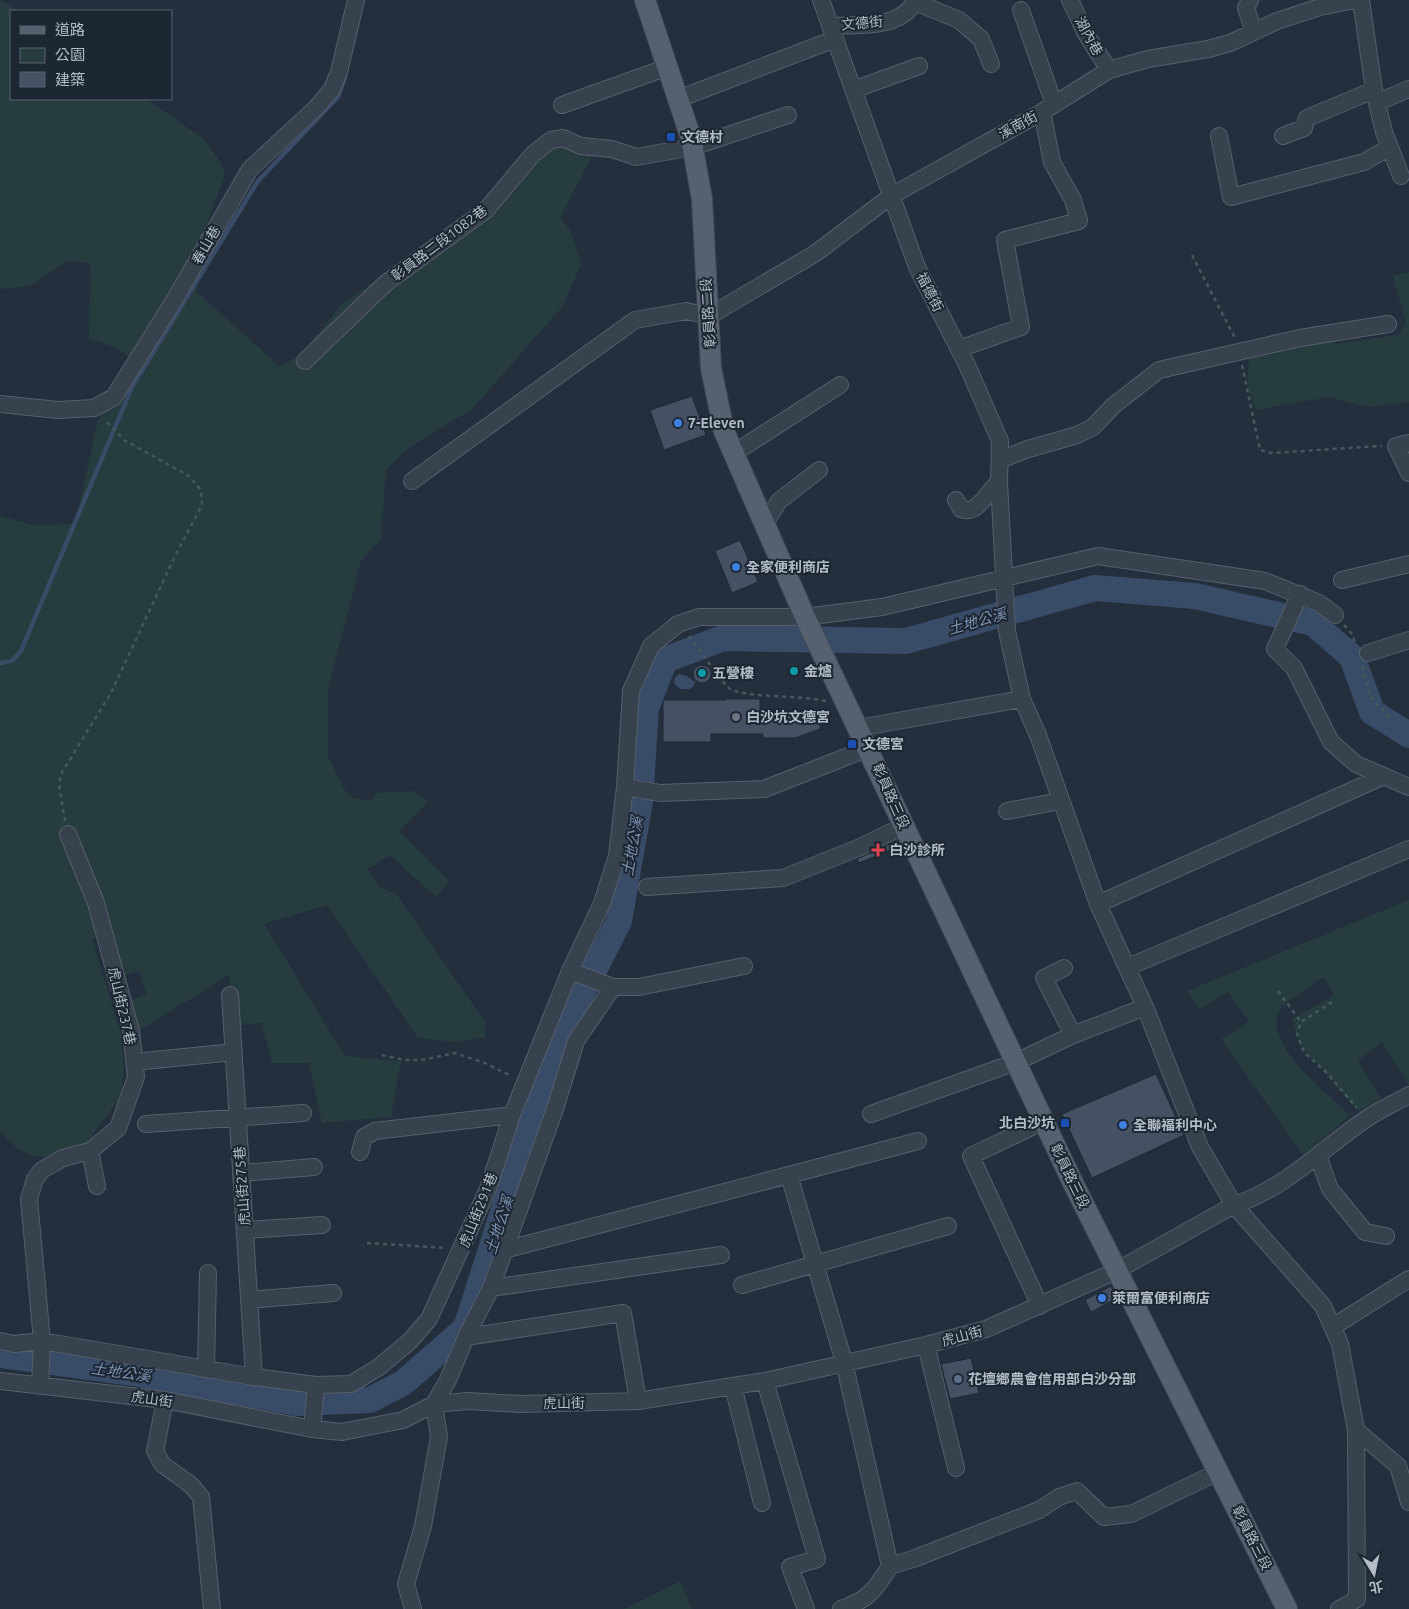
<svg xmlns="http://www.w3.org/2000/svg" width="1409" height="1609" viewBox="0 0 1409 1609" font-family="Ubuntu,'Noto Sans TC',sans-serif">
<rect width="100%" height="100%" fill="#242f3e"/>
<path fill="#263c3f" d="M0,0L19,11H11V99H146L204,139L219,160L225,174L193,263L197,292L280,367L300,355L342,304L489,199L543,136L584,143L591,158L560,218L571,231L581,264L563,306L472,409L410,447L386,470L381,539L361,561L328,689V756L343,788L353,798L371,801L376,793L413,791L428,802L399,831L450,881L436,897L390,855L368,869L379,886L397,895L485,1022V1037L456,1042L418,1038L327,905L264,924L345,1056L401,1061L391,1117L322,1123L309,1063H272L261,1022L234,1027L229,975L135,1033L129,1001L147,994L139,971L122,976L111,932L92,939L121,1034L124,1067L121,1097L85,1144L46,1157L33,1156L18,1149L0,1132V516L34,525L75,524L98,420L137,363L116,347L89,339L90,263L67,261L31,286L0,289Z
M1409,272V402L1369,407L1328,397L1256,410L1247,389L1249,351L1315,334L1336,344L1398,335L1406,323L1393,276Z
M1409,900V1086L1382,1042L1358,1061L1381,1099L1359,1111L1300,1045L1292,1019L1334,995L1324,977C1314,983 1282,1004 1278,1013C1265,1046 1329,1094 1350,1115L1304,1156L1221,1039L1249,1022L1228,992L1200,1009L1187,991Z
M680,1581L692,1609H624Z"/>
<path fill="#394c67" d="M679,674L687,676L695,682L693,687L689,689H680L674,683L675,678Z"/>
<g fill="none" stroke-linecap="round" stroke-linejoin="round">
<path stroke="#394c67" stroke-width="4.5" d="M0,663L12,661L21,651L132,387L258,181L338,97L345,77"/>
<path stroke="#394c67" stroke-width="26" d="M0,1355L140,1374L297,1403L370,1400L403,1383L466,1328L557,1043L619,921L640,801L646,708L665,660L723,638L906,641L1095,588L1195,596L1313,623L1352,657L1372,712L1409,735"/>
</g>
<path fill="#455162" stroke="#1f2835" d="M692,396L706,435L664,450L650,410Z
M740,540L758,582L732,593L715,551Z
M788 670a6 6 0 1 1 12 0a6 6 0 1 1-12 0Z
M693 674a9 9 0 1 1 18 0a9 9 0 1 1-18 0Z
M724,699H760V716L821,714L820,729L795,738H763V734H711V742H663V700H726Z
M898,840L900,846L859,863L857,859Z
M1156,1074L1184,1135L1092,1178L1062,1114Z
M1111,1286L1117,1298L1091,1312L1085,1300Z
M971,1358L979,1393L950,1399L941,1364Z"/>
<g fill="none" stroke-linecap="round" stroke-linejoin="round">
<g stroke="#565f6c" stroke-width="18">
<path id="minor" d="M821,0L917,267L967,365L1000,441L999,482L1007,631L1022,699L1038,735L1098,904L1145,1007L1200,1147L1234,1205L1323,1306L1340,1344L1356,1430L1398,1466L1409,1502
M1070,0L1086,34L1109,70
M1250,0L1246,8L1254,32
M1361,0L1374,90L1384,132L1401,176
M915,2L959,20L981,39L991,64
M1021,10L1054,104
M830,26C860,24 900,30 916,0
M853,90L919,66
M678,99L835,39
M1378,102L1409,89
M562,105L668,67
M1219,136L1231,197L1364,162L1390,147
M1283,136L1304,128L1307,118L1374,90
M959,349L1021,327L1005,240L1079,221L1073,200L1052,162L1042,112
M305,361L386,283L486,210L533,154L551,140L563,138L581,146L612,149L636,157L693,147L788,115
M0,404L58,410L94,408L114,397L175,299L250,169L316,108L332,89L339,72L356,0
M1409,443L1396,446L1409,473
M734,453L840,385
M1000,460L1028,449L1077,435L1093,427L1113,406L1159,370L1300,338L1388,324
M412,481L635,320L686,311L709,316L816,253L891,196L1042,112L1109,70L1148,59L1208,49L1230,43L1277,21L1320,7L1355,0
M956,500L961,509C977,516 987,492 999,482
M764,525L779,501L819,470
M1342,580L1409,564
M1300,594L1275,649L1294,668L1331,742L1356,764L1409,787
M1368,653L1409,640
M858,728L1022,699
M625,787L660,793L764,789L869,748
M1007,811L1060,801
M647,887L783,878L858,848L904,826
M1098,904L1384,776
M1128,967L1409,849
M1064,968L1044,978L1073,1035
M613,987H639L744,966
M230,995L254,1377
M144,1061L234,1052
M871,1114L1016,1062L1073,1035L1145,1007
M146,1124L303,1113
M90,1151L97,1186
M360,1152L364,1137L375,1131L512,1115
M1318,1156L1330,1189L1365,1232L1386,1236
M241,1173L314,1167
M789,1175L844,1362L890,1566
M245,1230L322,1225
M504,1250L918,1141
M742,1285L948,1226
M491,1288L721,1255
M249,1300L333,1293
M1040,1306L971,1156L1044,1121
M1334,1326L1409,1279
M466,1337L623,1313L638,1401
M0,1341L14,1344L42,1341L254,1377L316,1385L351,1384L379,1367L410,1341L429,1319L488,1189L512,1115L570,971L602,903L617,856L625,787L631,691L651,646L678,624L699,617H805L882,607L1098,556L1265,581L1319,603L1335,615
M926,1345L956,1468
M206,1369L208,1273
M0,1381L165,1400L312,1429L342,1432L403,1420L434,1404L468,1401L520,1404L638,1401L765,1381L926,1345L986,1329L1116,1271L1234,1205C1286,1188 1322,1149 1366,1119C1379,1110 1395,1103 1409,1095
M765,1381L817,1559L790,1567L806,1609
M40,1386L42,1341L29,1199L35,1179L42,1170L63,1158L90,1151L118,1128L136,1077L131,1031L96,903L68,834
M733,1386L762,1503
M165,1400L155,1451L162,1464L191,1485L201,1497L212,1609
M312,1429L316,1385
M413,1609L406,1584L423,1526L439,1437L434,1404L448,1380L466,1337L491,1288L555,1109L576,1041L613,987L570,971
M841,1609C867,1601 876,1589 890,1566L913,1559L1039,1510L1059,1497L1077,1491L1104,1517L1131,1514L1218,1472
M1339,1609L1357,1599L1356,1430"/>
</g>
<g stroke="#414a57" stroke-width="22">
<path id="major" d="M645,0L691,138L702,199L711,368L724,431L805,617L1073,1183L1287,1609"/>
</g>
<path stroke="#44595c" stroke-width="2.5" stroke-dasharray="4 4" stroke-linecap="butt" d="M1192,255L1235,338
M1242,365L1260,450L1271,453L1382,446
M1344,625L1352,634L1356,646
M689,636C696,645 725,686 730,689C746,698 803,695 826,701
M1362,666L1372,700L1391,717
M65,821L59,784L61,774L111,693L174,558L202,505L201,490L189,476L124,440L105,420
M1278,991L1301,1022
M1332,1002L1301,1022L1297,1034L1304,1052L1326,1072L1357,1108
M382,1055L404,1060H422L455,1053L485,1063L511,1076
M367,1243L446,1248"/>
<use href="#minor" stroke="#38414e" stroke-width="16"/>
<use href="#major" stroke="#56606e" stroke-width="20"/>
</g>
<g fill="#1a4fb4" stroke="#1d2633" stroke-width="2">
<rect x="666" y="132" width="10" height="10" rx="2.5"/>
<rect x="847" y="739" width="10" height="10" rx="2.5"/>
<rect x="1060" y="1118" width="10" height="10" rx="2.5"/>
</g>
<g fill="#3f7fe0" stroke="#1d2633" stroke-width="2">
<circle cx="678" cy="423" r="5"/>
<circle cx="736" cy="567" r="5"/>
<circle cx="1123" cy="1125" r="5"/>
<circle cx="1102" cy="1298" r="5"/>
</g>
<g fill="#0f9aa8" stroke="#1d2633" stroke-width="2">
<circle cx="794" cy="671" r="5"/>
<circle cx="702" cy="673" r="5"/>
</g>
<circle fill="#6b7280" stroke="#1d2633" stroke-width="2" cx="736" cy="717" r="5"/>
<path fill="#e0444e" stroke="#1d2633" stroke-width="2" d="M875.5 842.5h5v5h5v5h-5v5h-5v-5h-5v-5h5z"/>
<circle fill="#5c6f8a" stroke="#1d2633" stroke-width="2" cx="958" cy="1379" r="5"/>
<g text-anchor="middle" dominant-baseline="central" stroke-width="4" stroke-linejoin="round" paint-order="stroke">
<g font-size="14" fill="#b4bcc9" stroke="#1d2633">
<text transform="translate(862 23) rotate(-5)">文德街</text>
<text transform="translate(1089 36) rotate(61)">湖內巷</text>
<text transform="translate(1018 125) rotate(-29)">溪南街</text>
<text transform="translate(439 243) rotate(-37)">彰員路二段1082巷</text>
<text transform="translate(206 245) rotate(-60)">春山巷</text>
<text transform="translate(930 292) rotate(63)">福德街</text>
<text transform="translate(708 313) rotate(-94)">彰員路二段</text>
<text transform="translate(891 796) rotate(66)">彰員路三段</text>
<text transform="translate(122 1006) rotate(77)">虎山街237巷</text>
<text transform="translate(1070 1176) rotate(64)">彰員路三段</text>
<text transform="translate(242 1186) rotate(-94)">虎山街275巷</text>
<text transform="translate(478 1210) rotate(-68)">虎山街291巷</text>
<text transform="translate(962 1336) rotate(-15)">虎山街</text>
<text transform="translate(152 1399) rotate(8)">虎山街</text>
<text transform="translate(564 1403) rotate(-1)">虎山街</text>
<text transform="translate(1252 1538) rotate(63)">彰員路三段</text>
</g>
<g font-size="14" font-weight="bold" fill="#b4bcc9" stroke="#1d2633" text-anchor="start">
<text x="681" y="137">文德村</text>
<text x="688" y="423">7-Eleven</text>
<text x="746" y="567">全家便利商店</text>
<text x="804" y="671">金爐</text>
<text x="712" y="673">五營樓</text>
<text x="746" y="717">白沙坑文德宮</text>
<text x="862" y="744">文德宮</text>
<text x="889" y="850">白沙診所</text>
<text x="1055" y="1123" text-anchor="end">北白沙坑</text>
<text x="1133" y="1125">全聯福利中心</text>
<text x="1112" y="1298">萊爾富便利商店</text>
<text x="968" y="1379">花壇鄉農會信用部白沙分部</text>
</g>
<g font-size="15" font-style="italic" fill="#7c92b1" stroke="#1d2633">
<text transform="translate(977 621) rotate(-16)">土地公溪</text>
<text transform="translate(632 846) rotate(-80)">土地公溪</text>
<text transform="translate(499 1225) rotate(-72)">土地公溪</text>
<text transform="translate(121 1372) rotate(8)">土地公溪</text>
</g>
</g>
<rect x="10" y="10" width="162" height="90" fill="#1d2633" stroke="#59626f"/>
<rect x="20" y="26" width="25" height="8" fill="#56606e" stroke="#59626f"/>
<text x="55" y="35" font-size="15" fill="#b4bcc9">道路</text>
<rect x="20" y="48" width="25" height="15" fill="#263c3f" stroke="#59626f"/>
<text x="55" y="60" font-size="15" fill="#b4bcc9">公園</text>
<rect x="20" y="72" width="25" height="15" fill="#455162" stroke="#59626f"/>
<text x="55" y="85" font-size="15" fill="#b4bcc9">建築</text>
<g transform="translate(1374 1574) rotate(170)" stroke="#1d2633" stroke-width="4" paint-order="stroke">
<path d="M0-4L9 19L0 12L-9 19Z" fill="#b4bcc9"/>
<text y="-8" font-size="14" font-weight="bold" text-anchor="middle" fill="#b4bcc9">北</text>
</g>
</svg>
